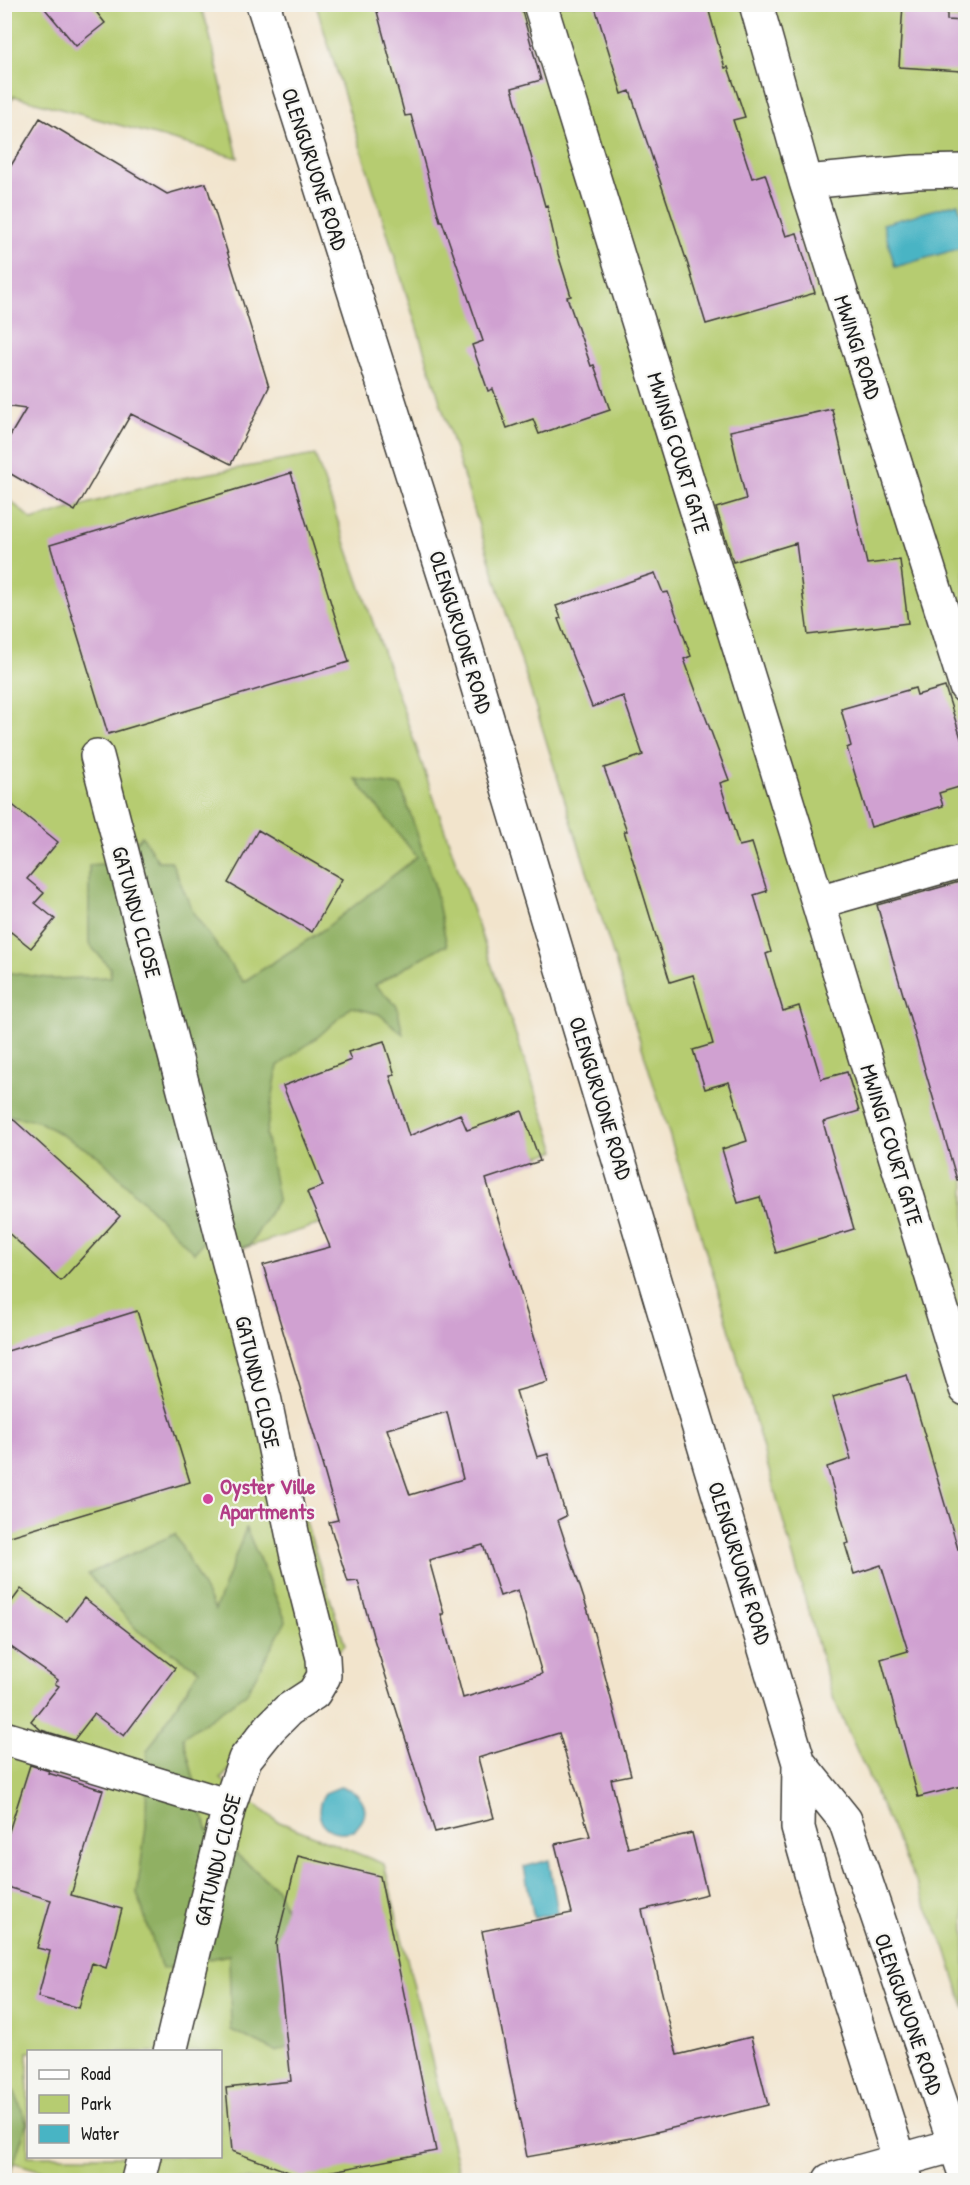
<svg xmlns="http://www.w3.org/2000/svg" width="970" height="2185" viewBox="0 0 970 2185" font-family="'Patrick Hand',sans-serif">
<rect width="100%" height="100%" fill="#f6f6f2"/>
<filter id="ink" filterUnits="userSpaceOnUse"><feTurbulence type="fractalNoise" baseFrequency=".0167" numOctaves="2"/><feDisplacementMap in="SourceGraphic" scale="12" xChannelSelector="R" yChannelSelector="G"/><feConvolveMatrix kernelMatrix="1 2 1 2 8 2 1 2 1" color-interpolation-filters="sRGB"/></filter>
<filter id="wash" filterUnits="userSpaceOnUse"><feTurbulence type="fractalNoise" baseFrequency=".008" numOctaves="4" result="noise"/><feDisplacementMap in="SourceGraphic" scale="24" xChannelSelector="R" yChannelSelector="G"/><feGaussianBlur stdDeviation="1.35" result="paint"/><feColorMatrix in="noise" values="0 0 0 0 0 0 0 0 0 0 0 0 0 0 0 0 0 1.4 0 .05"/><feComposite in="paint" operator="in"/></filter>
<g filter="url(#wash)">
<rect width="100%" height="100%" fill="#f2e4cc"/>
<path fill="#b6cc71" stroke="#697446" stroke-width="1.5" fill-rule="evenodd" d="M5,5H200L208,28L238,158L14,96L5,109Z
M316,5H965V2010L947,1952L832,1695L722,1303Z
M315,455L556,1151L221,1255L345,1645L221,1779L277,1821L384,1864L461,2180H71L5,2160L4,495L32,520L166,481ZM28,2052H220V2156H28Z"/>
<path fill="#90b063" stroke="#566640" stroke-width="1.5" d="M355,779L401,786L434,884L447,946L441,947L375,985L397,1006L403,1034L379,1014L351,1007L319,1036L278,1066L266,1134L278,1199L250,1245L221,1254L205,1240L194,1253L98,1156L38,1121L5,1115V972L55,979L111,977L110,968L89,944V865L115,863L142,836L158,861H171L194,914L243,982L323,930L417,857Z
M246,1528L286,1621L246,1694L183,1737L207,1829L277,1889L304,1952L363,2018L277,2052L231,2030L229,1955L162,1969L137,1893L146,1826L147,1751L199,1670L138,1631L88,1574L175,1534L215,1610Z
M4,2065L27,2123L8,2180H4Z"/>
<path fill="#48b4c4" stroke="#326870" stroke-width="1.5" d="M958,203L965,229V247L895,267L883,224Z
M340,1787C354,1788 370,1803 363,1819C361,1823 357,1827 354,1831C350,1831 344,1833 339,1832C317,1830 315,1808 325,1793Z
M549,1860L558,1913L534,1918L524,1867Z"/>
<g id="blocks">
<path fill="#d0a1d1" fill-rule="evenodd" d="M41,4H90L105,23L76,46Z
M375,4H520L541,80L512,88L545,206L547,205L558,254L571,296L567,297L591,366L594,365L610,410L539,434L533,419L507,428L493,389L488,391L472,345L483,341L442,221H440L411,115L405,116Z
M594,4H707L725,68L728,67L745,117L733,120L752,178L765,174L786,236L797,233L815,293L706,324L688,265L630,91L622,94Z
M903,4H947V20L964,21L961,71L899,67Z
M40,118L167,194L206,183L269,387L231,464L131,414L75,511L4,470V446L26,409L4,406V177Z
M832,409L867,564L900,560L908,623L808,635L796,543L733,562L716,508L746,499L730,431Z
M291,473L349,662L108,734L50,545Z
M655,573L663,593L668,592L691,656L684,659L729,780L720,783L739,846L752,843L767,891L754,895L771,952L766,954L783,1011L799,1006L821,1079L847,1072L859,1111L823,1122L854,1229L776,1253L760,1197L738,1203L722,1149L747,1141L729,1082L705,1089L693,1050L713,1044L693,975L670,982L624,831H627L604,768L643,755L623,696L592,707L558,619L561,618L556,606Z
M945,687L966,754V785L939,793L943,806L871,827L847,748L851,746L841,709L915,688L917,695Z
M4,798L58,842L27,879L44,893L35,903L55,919L31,948L11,932L4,940Z
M258,830L342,879L312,932L228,883Z
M966,880V1179L957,1180L877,905Z
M384,1041L395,1075L390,1076L409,1136L460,1114L467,1130L522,1111L540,1161L486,1179L548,1382L516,1391L537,1457L548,1454L566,1516L558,1520L588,1611L631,1775L611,1779L628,1848L692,1833L707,1894L642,1910L677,2055L751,2037L768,2105L631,2138L527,2157L482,1931L572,1913L555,1844L590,1836L559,1733L478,1758L494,1818L435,1832L373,1636L358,1581L348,1582L329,1522L338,1520L322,1464H323L263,1265L330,1247L307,1192L323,1186L283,1086L351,1060L348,1052ZM447,1412L463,1479L410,1495L387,1429ZM483,1545L500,1596L518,1590L542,1674L463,1698L441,1614H444L429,1560Z
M4,1111L120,1216L61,1281L4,1229Z
M137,1311L190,1482L4,1538V1352Z
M907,1375L958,1549L966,1547V1785L918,1797L881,1659L908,1651L881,1565L854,1574L845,1544L849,1543L827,1467L851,1459L833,1397Z
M21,1589L67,1621L84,1598L175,1668L124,1736L94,1714L74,1740L41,1730L31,1721L59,1686L55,1684L58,1680L4,1642V1612Z
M30,1765L49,1771L48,1773L103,1790L71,1895L122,1909L106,1968L92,1963L79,2008L38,1997L50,1951L37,1948L51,1900L4,1886V1847Z
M298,1856L380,1876L436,2151L302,2177L232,2151L226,2088L291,2081L276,1944Z"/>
</g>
</g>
<g filter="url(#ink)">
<use href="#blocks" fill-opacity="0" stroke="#3c3a36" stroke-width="1.5"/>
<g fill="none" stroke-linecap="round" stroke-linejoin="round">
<g stroke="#3c3a36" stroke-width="36">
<path id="minor" d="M263,4L447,584L799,1763L845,1820L966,2177
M540,4L818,902L966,1389
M756,4L806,182L966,687
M806,182L914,172L966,171
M97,756L265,1401L296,1552L323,1658L324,1676L314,1693L288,1710L270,1728L245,1759L229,1806L170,2052
M818,902L966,860
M4,1738L229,1806
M799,1763L798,1828L831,1943L906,2180
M138,2180L144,2156
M830,2180L966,2142"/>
</g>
<use href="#minor" stroke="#fff" stroke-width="33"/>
</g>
</g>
<circle fill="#d1479c" stroke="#f6f6f2" stroke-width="2" cx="208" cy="1499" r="6"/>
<g text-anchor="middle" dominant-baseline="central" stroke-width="4.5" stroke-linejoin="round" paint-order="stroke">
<g font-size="22" fill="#1c1c1c" stroke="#f6f6f2">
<text transform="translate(315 169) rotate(72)">OLENGURUONE ROAD</text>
<text transform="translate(858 347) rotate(72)">MWINGI ROAD</text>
<text transform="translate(679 453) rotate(73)">MWINGI COURT GATE</text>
<text transform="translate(461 632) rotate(73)">OLENGURUONE ROAD</text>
<text transform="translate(137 912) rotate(75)">GATUNDU CLOSE</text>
<text transform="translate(601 1098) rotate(73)">OLENGURUONE ROAD</text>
<text transform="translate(892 1145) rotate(73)">MWINGI COURT GATE</text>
<text transform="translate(258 1382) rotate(77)">GATUNDU CLOSE</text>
<text transform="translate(740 1563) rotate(73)">OLENGURUONE ROAD</text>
<text transform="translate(217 1860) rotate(-76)">GATUNDU CLOSE</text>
<text transform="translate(909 2014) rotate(71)">OLENGURUONE ROAD</text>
</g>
<g font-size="22" font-weight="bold" fill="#b23c85" stroke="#f6f6f2" text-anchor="start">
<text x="220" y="1486">Oyster Ville<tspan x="220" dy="25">Apartments</tspan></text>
</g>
</g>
<rect width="970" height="2185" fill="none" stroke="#f6f6f2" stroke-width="24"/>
<rect x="27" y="2050" width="195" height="108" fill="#f6f6f2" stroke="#9f9f9c" stroke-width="1.5"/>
<rect x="39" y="2070" width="30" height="9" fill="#ffffff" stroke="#9f9f9c" stroke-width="1.5"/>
<text x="81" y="2080" font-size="18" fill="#1c1c1c">Road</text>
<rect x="39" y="2095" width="30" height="18" fill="#b6cc71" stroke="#9f9f9c" stroke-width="1.5"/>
<text x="81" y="2110" font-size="18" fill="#1c1c1c">Park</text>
<rect x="39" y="2125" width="30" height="18" fill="#48b4c4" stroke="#9f9f9c" stroke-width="1.5"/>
<text x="81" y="2140" font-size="18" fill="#1c1c1c">Water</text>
</svg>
